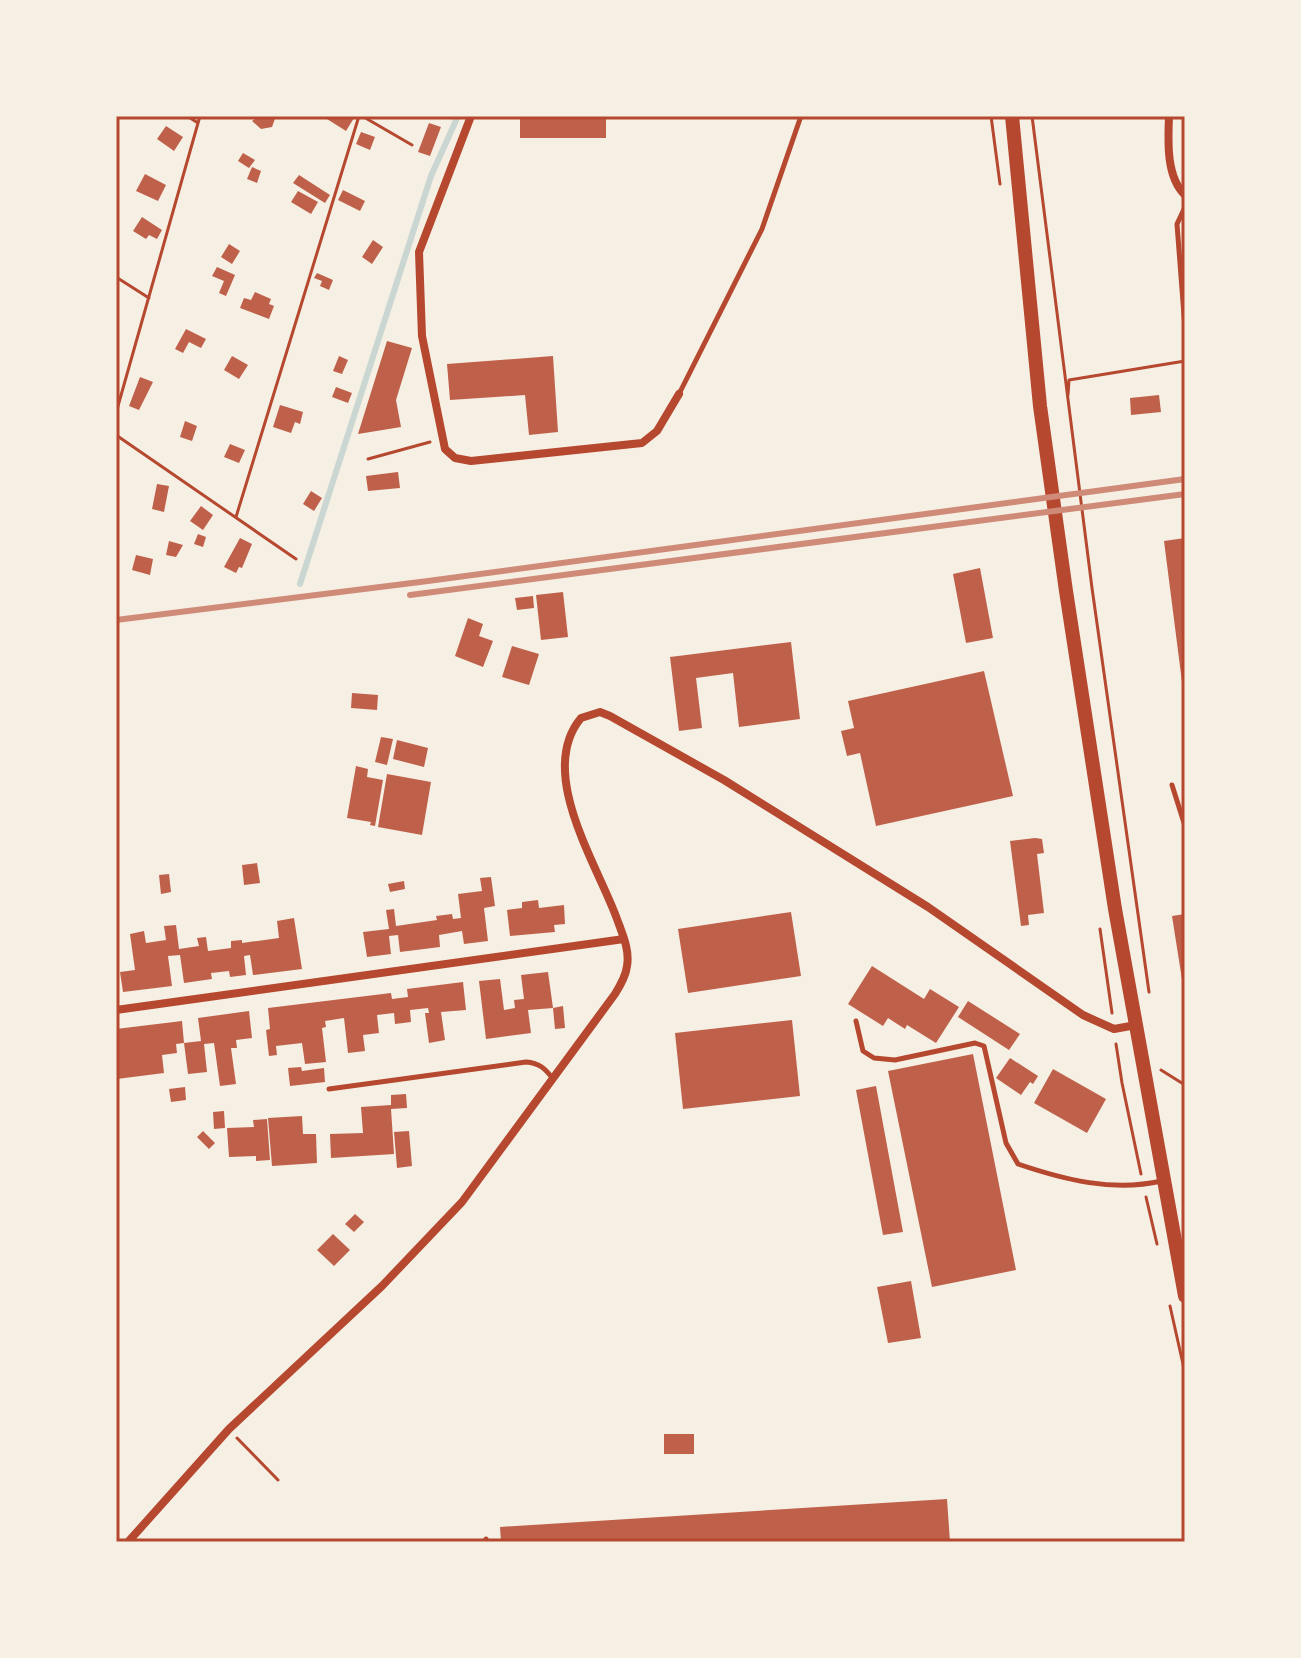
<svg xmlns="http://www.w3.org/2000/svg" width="1301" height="1658" viewBox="0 0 1301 1658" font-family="'Roboto Condensed',sans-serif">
<rect width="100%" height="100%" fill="#f6efe4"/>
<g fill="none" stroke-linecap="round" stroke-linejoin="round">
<path stroke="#c9d6d2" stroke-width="6" d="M300,584L431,176L458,116"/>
</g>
<path fill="#bf614a" d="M259,116H276L272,127L261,129L252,121Z
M329,116H350L354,118L346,131L327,119Z
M520,116H606V138H520Z
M429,123L441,127L430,156L418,152Z
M166,126L183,137L174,151L157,139Z
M361,132L375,137L370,150L356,144Z
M243,153L255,160L249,168L238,161Z
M252,167L261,171L257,183L247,179Z
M145,174L166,185L158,201L136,191Z
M299,175L330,195L325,203L293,183Z
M343,190L365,201L360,211L338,200Z
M298,191L318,202L311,214L291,202Z
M142,217L162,230L157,239L149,235L146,239L133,231Z
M373,240L383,247L372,264L362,257Z
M229,244L240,251L232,264L221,257Z
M217,267L235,275L226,296L219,293L224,281L212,276Z
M317,273L333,280L329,290L320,286L322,281L314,278Z
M255,292L271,299L269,304L274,306L269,319L240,308L244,298L251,300Z
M186,329L206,339L201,348L189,342L183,353L175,349Z
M387,341L412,348L396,400L401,427L358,434Z
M232,356L248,365L239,379L224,370Z
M339,356L348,360L342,374L333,371Z
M553,356L558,432L529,435L525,395L450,400L447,364Z
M140,377L153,382L139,410L129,406Z
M336,387L352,393L348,403L332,397Z
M1159,395L1161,412L1131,415L1130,398Z
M280,405L303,412L300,424L295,422L291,433L273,427Z
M185,421L197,426L192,441L180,437Z
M230,444L245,450L239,463L224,457Z
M398,472L400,488L368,491L366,476Z
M157,484L169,486L164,512L152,509Z
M311,491L322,498L314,511L303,504Z
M201,506L213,515L203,530L190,521Z
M198,534L206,537L203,547L194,544Z
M240,538L252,544L242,568L239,567L236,573L224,567Z
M1185,538V689L1183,690L1164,541Z
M169,541L183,545L176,557L166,555Z
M136,555L153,559L150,575L132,570Z
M980,568L993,638L966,643L953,574Z
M563,592L568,637L541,640L536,595Z
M533,596L534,608L517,610L515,598Z
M468,618L483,624L479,636L493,641L483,667L455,656Z
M791,642L800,719L739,727L733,673L696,678L702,728L679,731L670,657Z
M512,646L539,654L529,685L502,677Z
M984,671L1013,796L876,826L860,753L847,756L841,731L854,728L848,701Z
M352,693L378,695L377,710L351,708Z
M381,737L393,739L387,765L375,762Z
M397,740L428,748L424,767L393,759Z
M356,766L368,769L367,777L383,780L375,826L370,825L371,822L347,818Z
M387,774L431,782L422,835L378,827Z
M1035,838L1042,839L1044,853L1037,854L1044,913L1028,915L1029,925L1021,926L1010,841Z
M257,863L260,883L244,885L242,865Z
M169,874L171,892L161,894L159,875Z
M491,877L495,906L484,908L488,941L464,944L462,931L439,935L440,947L400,952L398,935L389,936L391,954L367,957L363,932L389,929L386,910L394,909L396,926L437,920L436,916L452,914L453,919L461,918L458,894L482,891L480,878Z
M404,881L405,889L390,892L388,884Z
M538,900L539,908L564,905L565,924L554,925L555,932L510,936L507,910L522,908V902Z
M791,912L801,976L688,993L678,929Z
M1185,914V985L1183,986L1172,916Z
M294,918L302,969L253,975L250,955L244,956L246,975L230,977L229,971L211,973L212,979L184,983L180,955L168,956L172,986L123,992L120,972L135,970L130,934L144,931L146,943L166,940L164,926L176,925L179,949L199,946L197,938L206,937L208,951L231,948V941L242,940V943L279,938L277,921Z
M872,966L924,999L930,989L959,1007L936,1043L907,1025L905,1029L888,1018L883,1026L848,1004Z
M548,972L553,1008L528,1010L531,1033L486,1039L479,981L500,979L504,1010L515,1008L514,1000L524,999L521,975Z
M463,982L466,1010L441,1012L445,1040L429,1043L425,1013H429L428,1008L410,1010L411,1022L395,1024L394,1013L377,1015L379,1033L363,1035L365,1051L348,1053L344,1018L325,1021L326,1027L322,1028L326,1062L305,1064L302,1043L276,1046L277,1055L269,1056L266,1030L270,1029L268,1008L391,993L392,999L408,997L407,989Z
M968,1001L1020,1034L1009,1050L958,1017Z
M563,1006L565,1028L555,1029L553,1008Z
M249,1011L252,1038L236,1040L237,1048H231L236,1084L220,1086L214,1043L204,1044L207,1072L188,1074L184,1043L201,1041L198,1018Z
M792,1020L800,1096L683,1109L675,1033Z
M182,1021L184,1043L176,1044L177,1053L162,1055L164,1073L117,1079L116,1029Z
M973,1054L1016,1270L932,1287L888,1071Z
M1010,1058L1038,1076L1033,1084L1030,1082L1021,1095L996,1078Z
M301,1067L302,1071L324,1068L325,1082L290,1086L288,1068Z
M1053,1069L1106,1099L1087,1133L1034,1103Z
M876,1086L903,1232L883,1235L856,1090Z
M185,1087L186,1100L171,1102L169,1089Z
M406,1094L407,1108L391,1109L394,1154L331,1158L330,1134L363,1133L361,1107L391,1105V1095Z
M224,1111L225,1128L214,1129L213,1112Z
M302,1116L303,1134H316L317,1163L272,1166L268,1118Z
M267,1119L270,1160L256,1161V1156L229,1157L227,1128L254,1127L253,1120Z
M203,1131L215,1143L209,1149L197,1137Z
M409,1131L412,1166L397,1168L394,1132Z
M355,1214L364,1222L354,1232L345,1224Z
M333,1234L350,1250L334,1266L317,1250Z
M911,1281L921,1338L888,1343L877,1287Z
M664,1434H694V1454H664Z
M947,1499L950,1542H501L500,1527Z"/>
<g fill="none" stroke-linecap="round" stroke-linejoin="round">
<path stroke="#b5482f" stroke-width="3" d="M187,116L198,123
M362,116L412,145
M991,116L1000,184
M1032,116L1092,588L1149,992
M116,277L149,298
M1068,395L1069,380L1185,361
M116,413L200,116
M116,435L296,559
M368,459L430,442
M236,517L359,116
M1100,929L1112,1013
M1116,1044L1122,1083L1141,1174
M1161,1070L1185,1085
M1146,1197L1157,1244
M1170,1306L1185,1373
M237,1438L278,1480"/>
<path stroke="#b5482f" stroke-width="5" d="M1185,207L1177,224L1185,328
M679,394L762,229L801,116
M1172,785L1185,826
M856,1021L863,1051L874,1058L895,1060L975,1043L984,1046L1006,1143L1018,1164C1065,1180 1113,1192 1162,1181
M329,1089L526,1062C539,1063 545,1068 553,1079
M486,1539V1542"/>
<path stroke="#b5482f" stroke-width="8" d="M471,116L419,252L422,336L445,449L455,458L471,461L642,443L657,431L679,394
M1169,116C1168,141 1166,177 1185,195
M116,1010L624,939
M128,1542L229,1429L382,1286L462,1202L615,994C620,986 626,976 627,966C630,950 622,933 617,919C597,864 536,772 581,718L600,712L610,716L724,780L928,907L1083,1015L1114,1029L1136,1025"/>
<path stroke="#b5482f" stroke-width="14" d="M1012,116L1040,406L1066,591L1115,909L1185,1296"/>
<path stroke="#cf8b77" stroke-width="6" d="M410,595L1185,494
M116,620L428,581L1185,479"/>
</g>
<rect width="1301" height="1658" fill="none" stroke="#f6efe4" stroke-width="236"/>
<rect x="118" y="118" width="1065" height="1422" fill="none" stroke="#b5482f" stroke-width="3"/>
</svg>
